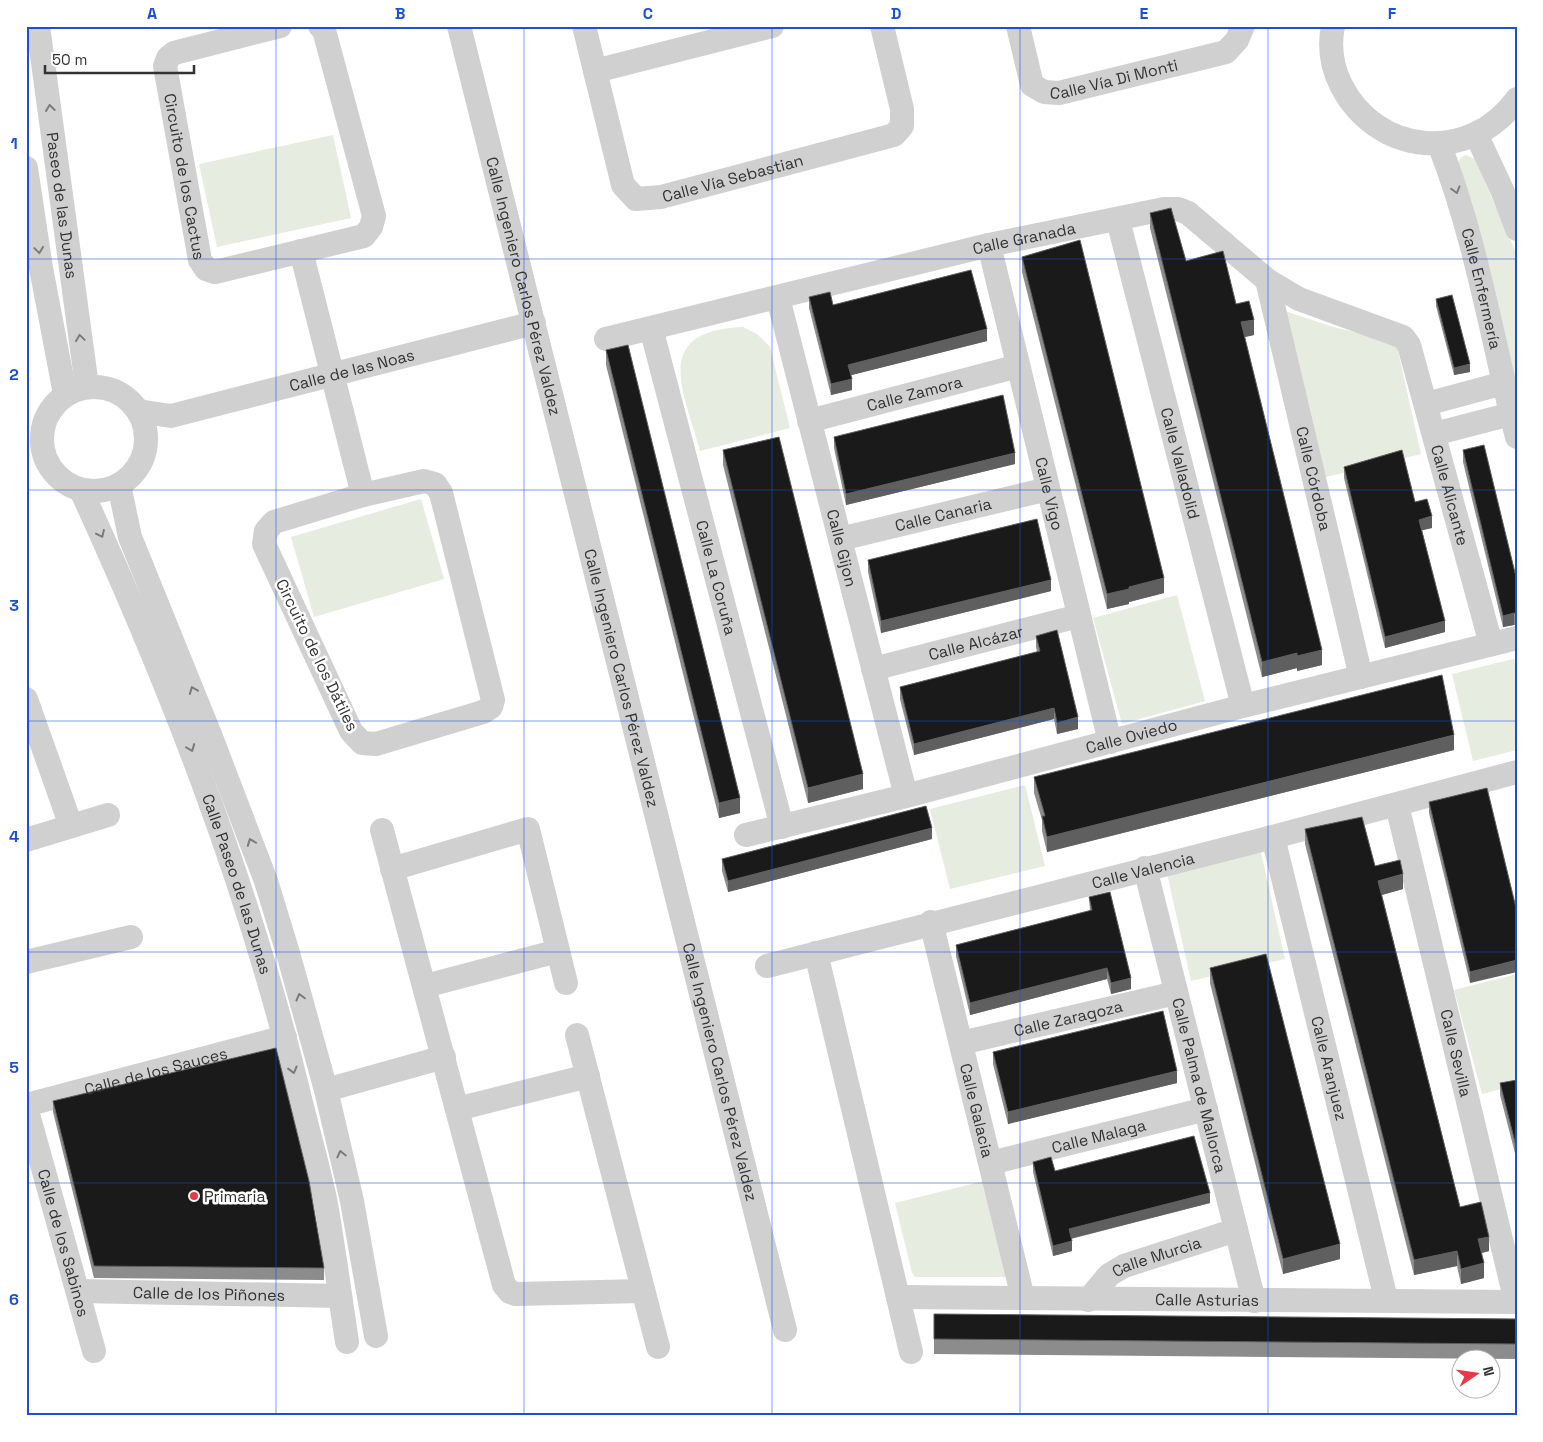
<svg xmlns="http://www.w3.org/2000/svg" width="1543" height="1442" viewBox="0 0 1543 1442" font-family="'Space Grotesk',sans-serif">
<rect width="100%" height="100%" fill="#fff"/>
<path fill="#e6ecdf" d="M333,135L351,218L217,247L199,164Z
M1466,155L1475,159L1517,255V392L1458,163L1461,157Z
M1285,311L1333,327L1396,342L1421,454L1322,478Z
M743,327L757,334L770,347L790,428L700,451C684,391 650,331 743,327Z
M421,499L444,579L314,617L291,537Z
M1177,595L1205,701L1122,724L1093,618Z
M1517,658V750L1473,761L1452,674Z
M1025,785L1045,866L950,889L930,809Z
M1260,848L1285,959L1191,981L1166,869Z
M1517,974V1085L1482,1094L1454,990Z
M984,1181L1007,1274L1005,1277H915L912,1273L895,1203Z"/>
<g fill="none" stroke-linecap="round" stroke-linejoin="round">
<g stroke="#d0d0d0" stroke-width="24">
<path id="s1" d="M38,26L87,386"/>
<path id="s2" d="M280,26L174,53L168,58L165,66L200,260L206,269L215,272L364,236L371,227L374,216L324,30L320,26"/>
<path id="s3" d="M459,26L785,1330"/>
<path id="s4" d="M584,26L623,185L636,199L661,197L894,135L902,126V109L882,26"/>
<path id="s5" d="M1018,26L1032,85L1044,92L1059,93L1226,52L1237,40L1243,26"/>
<path d="M1333,26C1329,46 1332,67 1341,85C1377,156 1470,164 1517,99"/>
<path d="M595,71L772,26"/>
<path d="M1476,134L1503,192L1517,229"/>
<path id="s6" d="M1439,144C1476,238 1492,339 1517,437"/>
<path d="M26,168L41,268L65,394"/>
<path id="s7" d="M1118,220L1243,706"/>
<path id="s8" d="M989,245L1110,742"/>
<path d="M301,251L363,495"/>
<path id="s9" d="M1267,280L1361,677"/>
<path id="s10" d="M778,298L906,796"/>
<path id="s11" d="M651,328L782,827"/>
<path id="s12" d="M606,339L989,245L1164,209H1178L1188,213L1267,280L1299,299L1403,337L1409,345L1491,644"/>
<circle cx="94" cy="439" r="52"/>
<path d="M1426,404L1504,383"/>
<path id="s13" d="M138,411L171,416L534,323"/>
<path id="s14" d="M809,421L1018,366"/>
<path d="M1434,434L1511,414"/>
<path d="M424,481L435,484L441,493L493,700L491,707L483,712L376,744L362,743L351,731L264,544L266,531L274,522L363,495Z"/>
<path d="M119,485L130,537L211,737L266,881L288,953L326,1090L352,1201L376,1336"/>
<path id="s15" d="M81,490C169,682 246,879 297,1086C306,1125 318,1164 326,1204C334,1250 340,1296 347,1342"/>
<path id="s16" d="M840,539L1048,489"/>
<path id="s17" d="M873,669L1079,616"/>
<path d="M26,699L71,826"/>
<path id="s18" d="M1397,805L1516,1302"/>
<path d="M382,830L504,1285L510,1292L516,1294L643,1291"/>
<path id="s19" d="M746,835L906,796L1243,706L1517,638"/>
<path id="s20" d="M1273,837L1386,1299"/>
<path d="M26,840L108,815"/>
<path id="s21" d="M1145,868L1254,1301"/>
<path d="M392,869L528,829L566,983"/>
<path id="s22" d="M931,922L1023,1298"/>
<path d="M816,953L911,1352"/>
<path d="M26,962L131,937"/>
<path id="s23" d="M767,966L1273,837L1517,772"/>
<path d="M425,986L558,951"/>
<path d="M577,1035L658,1347"/>
<path id="s24" d="M961,1043L1176,993"/>
<path d="M326,1090L444,1057"/>
<path id="s25" d="M26,1105L285,1037"/>
<path id="s26" d="M26,1107L94,1351"/>
<path d="M457,1109L588,1076"/>
<path id="s27" d="M991,1163L1206,1109"/>
<path id="s28" d="M78,1291L340,1296"/>
<path id="s29" d="M898,1297L1517,1302"/>
<path id="s30" d="M1088,1300L1109,1275L1124,1266L1236,1230"/>
</g>
</g>
<path fill="#8c8c8c" d="M1150,213L1186,261L1236,304L1254,335L1244,337L1322,665L1297,671V668L1262,677L1150,228Z
M1022,257L1164,593L1129,602V604L1107,609L1022,272Z
M809,297L833,305L987,341L851,375L852,390L831,395L809,308Z
M1436,299L1470,372L1454,375L1436,306Z
M606,350L740,813L719,818L606,365Z
M834,437L1015,464L846,505L834,448Z
M723,450L863,789L808,803L723,465Z
M1463,450L1517,581V625H1514L1503,627L1463,462Z
M1344,467L1415,502L1432,528L1422,530L1445,632L1385,648L1344,478Z
M868,560L1051,591L881,633L868,572Z
M1036,636L1078,729L1057,734L1054,719L914,755L900,699V687L1037,652L1036,647Z
M1454,750L1047,852L1042,831V820L1034,793V777Z
M1487,788L1470,983L1429,813V802Z
M1305,829L1403,889L1382,895L1460,1207L1489,1251L1481,1253L1484,1278L1461,1284L1457,1266L1414,1275L1305,844Z
M932,839L728,892L722,871V859Z
M1089,897L1131,989L1111,994L1107,979L970,1015L956,956V945L1090,911Z
M1210,968L1340,1259L1283,1274L1210,983Z
M993,1052L1177,1083L1008,1124L993,1064Z
M1517,1080V1161L1500,1095V1083Z
M53,1101L324,1268V1280L94,1278L53,1112Z
M1033,1162L1055,1171L1210,1203L1071,1239L1072,1251L1053,1256L1033,1172Z
M934,1314L1517,1319V1359L934,1354Z"/>
<path fill="#5f5f5f" d="M1254,320V335L1241,338V322Z
M987,329V341L848,376V365Z
M1470,364V372L1454,375V368Z
M852,379V390L831,395V384Z
M1015,453V464L846,505V494Z
M1432,516V528L1419,531V520Z
M1164,578V593L1129,602V604L1107,609V594L1129,587Z
M1051,580V591L881,633V621Z
M1514,613V625L1503,627V616Z
M1445,621V632L1385,648V637Z
M1322,650V665L1297,671V656Z
M1297,653V668L1262,677V662Z
M1054,708V719L914,755V744Z
M1078,717V729L1057,734V723Z
M1454,735V750L1047,852V837Z
M863,774V789L808,803V788Z
M740,798V813L719,818V803Z
M932,828V839L728,892V881Z
M1403,874V889L1378,896V881Z
M1517,960V972L1470,983V972Z
M1107,968V979L970,1015V1003Z
M1131,978V989L1111,994V983Z
M1177,1071V1083L1008,1124V1112Z
M1210,1193V1203L1069,1239V1229Z
M1489,1237V1251L1478,1254V1239Z
M1072,1241V1251L1053,1256V1246Z
M1340,1244V1259L1283,1274V1259Z
M1457,1251V1266L1414,1275V1260Z
M1484,1263V1278L1461,1284V1269Z"/>
<path fill="#1a1a1a" stroke="#5f5f5f" d="M1171,208L1186,261L1223,251L1236,304L1249,301L1254,320L1241,322L1322,650L1297,656V653L1262,662L1150,213Z
M1080,240L1164,578L1129,587V589L1107,594L1022,257Z
M971,270L987,329L848,365L852,379L831,384L809,297L830,292L833,305Z
M1452,295L1470,364L1454,368L1436,299Z
M628,345L740,798L719,803L606,350Z
M1003,395L1015,453L846,494L834,437Z
M779,437L863,774L808,788L723,450Z
M1484,445L1517,581V614L1514,613L1503,616L1463,450Z
M1402,450L1415,502L1427,499L1432,516L1419,520L1445,621L1385,637L1344,467Z
M1037,519L1051,580L881,621L868,560Z
M1057,630L1078,717L1057,723L1054,708L914,744L900,687L1040,651L1036,636Z
M1442,675L1454,735L1047,837L1042,816H1045L1034,777Z
M1487,788L1517,912V960L1470,972L1429,802Z
M926,806L932,828L728,881L722,859Z
M1362,817L1375,866L1400,860L1403,874L1378,881L1460,1207L1481,1202L1489,1237L1478,1239L1484,1263L1461,1269L1457,1251L1414,1260L1305,829Z
M1110,892L1131,978L1111,983L1107,968L970,1003L956,945L1092,910L1089,897Z
M1266,954L1340,1244L1283,1259L1210,968Z
M1163,1011L1177,1071L1008,1112L993,1052Z
M276,1048L309,1181L324,1268L94,1266L53,1101Z
M1517,1080V1150L1500,1083Z
M1194,1136L1210,1193L1069,1229L1072,1241L1053,1246L1033,1162L1051,1157L1055,1171Z
M934,1314L1517,1319V1344L934,1339Z"/>
<defs><path id="oneway-chevron" d="M-2-3.5L2.5 0L-2 3.5" fill="none" stroke-width="1.6" stroke-linecap="round" stroke-linejoin="round" transform="scale(1.25)"/></defs>
<g stroke="#7a7a7a">
<use href="#oneway-chevron" transform="translate(50 108) rotate(-97)"/>
<use href="#oneway-chevron" transform="translate(1456 190) rotate(74)"/>
<use href="#oneway-chevron" transform="translate(39 250) rotate(82)"/>
<use href="#oneway-chevron" transform="translate(80 338) rotate(-98)"/>
<use href="#oneway-chevron" transform="translate(101 534) rotate(65)"/>
<use href="#oneway-chevron" transform="translate(193 690) rotate(-112)"/>
<use href="#oneway-chevron" transform="translate(191 748) rotate(69)"/>
<use href="#oneway-chevron" transform="translate(251 842) rotate(-111)"/>
<use href="#oneway-chevron" transform="translate(300 997) rotate(-105)"/>
<use href="#oneway-chevron" transform="translate(293 1070) rotate(76)"/>
<use href="#oneway-chevron" transform="translate(341 1154) rotate(-103)"/>
</g>
<path fill="none" stroke="#1d4ed8" stroke-width="1" stroke-opacity="0.55" d="M276,26V1416M524,26V1416M772,26V1416M1020,26V1416M1268,26V1416M26,259H1517M26,490H1517M26,721H1517M26,952H1517M26,1183H1517"/>
<circle fill="#e63946" stroke="#fff" stroke-width="2" cx="194" cy="1196" r="5"/>
<g text-anchor="middle" dominant-baseline="central" stroke-width="5" stroke-linejoin="round" paint-order="stroke">
<g font-size="16" fill="#333" stroke="#fff">
<text stroke="none"><textPath href="#s5" startOffset="146">Calle Vía Di Monti</textPath></text>
<text stroke="none"><textPath href="#s2" startOffset="238">Circuito de los Cactus</textPath></text>
<text stroke="none"><textPath href="#s4" startOffset="282">Calle Vía Sebastian</textPath></text>
<text stroke="none"><textPath href="#s1" startOffset="181">Paseo de las Dunas</textPath></text>
<text stroke="none"><textPath href="#s12" startOffset="430">Calle Granada</textPath></text>
<text stroke="none"><textPath href="#s3" startOffset="268">Calle Ingeniero Carlos Pérez Valdez</textPath></text>
<text stroke="none"><textPath href="#s6" startOffset="151">Calle Enfermería</textPath></text>
<text stroke="none"><textPath href="#s13" startOffset="220">Calle de las Noas</textPath></text>
<text stroke="none"><textPath href="#s14" startOffset="109">Calle Zamora</textPath></text>
<text stroke="none"><textPath href="#s7" startOffset="251">Calle Valladolid</textPath></text>
<text stroke="none"><textPath href="#s9" startOffset="204">Calle Córdoba</textPath></text>
<text stroke="none"><textPath href="#s8" startOffset="256">Calle Vigo</textPath></text>
<text stroke="none"><textPath href="#s12" startOffset="1015">Calle Alicante</textPath></text>
<text stroke="none"><textPath href="#s16" startOffset="106">Calle Canaria</textPath></text>
<text stroke="none"><textPath href="#s10" startOffset="258">Calle Gijon</textPath></text>
<text stroke="none"><textPath href="#s11" startOffset="258">Calle La Coruña</textPath></text>
<text stroke="none"><textPath href="#s17" startOffset="106">Calle Alcázar</textPath></text>
<text transform="translate(317 655) rotate(64)">Circuito de los Dátiles</text>
<text stroke="none"><textPath href="#s3" startOffset="672">Calle Ingeniero Carlos Pérez Valdez</textPath></text>
<text stroke="none"><textPath href="#s19" startOffset="398">Calle Oviedo</textPath></text>
<text stroke="none"><textPath href="#s23" startOffset="388">Calle Valencia</textPath></text>
<text stroke="none"><textPath href="#s15" startOffset="424">Calle Paseo de las Dunas</textPath></text>
<text stroke="none"><textPath href="#s24" startOffset="110">Calle Zaragoza</textPath></text>
<text stroke="none"><textPath href="#s18" startOffset="255">Calle Sevilla</textPath></text>
<text stroke="none"><textPath href="#s20" startOffset="238">Calle Aranjuez</textPath></text>
<text stroke="none"><textPath href="#s25" startOffset="134">Calle de los Sauces</textPath></text>
<text stroke="none"><textPath href="#s3" startOffset="1078">Calle Ingeniero Carlos Pérez Valdez</textPath></text>
<text stroke="none"><textPath href="#s21" startOffset="224">Calle Palma de Mallorca</textPath></text>
<text stroke="none"><textPath href="#s22" startOffset="194">Calle Galacia</textPath></text>
<text stroke="none"><textPath href="#s27" startOffset="111">Calle Malaga</textPath></text>
<text stroke="none"><textPath href="#s26" startOffset="141">Calle de los Sabinos</textPath></text>
<text stroke="none"><textPath href="#s30" startOffset="84">Calle Murcia</textPath></text>
<text stroke="none"><textPath href="#s28" startOffset="131">Calle de los Piñones</textPath></text>
<text stroke="none"><textPath href="#s29" startOffset="309">Calle Asturias</textPath></text>
</g>
<g font-size="16" fill="#333" stroke="#fff" text-anchor="start">
<text x="204" y="1196">Primaria</text>
</g>
</g>
<rect width="1543" height="1442" fill="none" stroke="#ffffff" stroke-width="55"/>
<g transform="translate(1476 1374) rotate(77)"><circle r="24" fill="#ffffff" stroke="#adadad"/>
<path d="M0-4L9 19L0 12L-9 19Z" fill="#e63946"/>
<text y="-8" font-size="14" font-weight="bold" text-anchor="middle" fill="#333333">N</text>
</g>
<path d="M45 65v8h149v-8" fill="none" stroke="#333333" stroke-width="2.5"/>
<text x="52" y="65" font-size="15" fill="#333333" stroke="#ffffff" stroke-width="4" paint-order="stroke">50 m</text>
<rect x="28" y="28" width="1488" height="1386" fill="none" stroke="#1d4ed8" stroke-width="2"/>
<g font-size="16" text-anchor="middle" font-weight="bold" fill="#1d4ed8">
<text x="152" y="19">A</text>
<text x="400" y="19">B</text>
<text x="648" y="19">C</text>
<text x="896" y="19">D</text>
<text x="1144" y="19">E</text>
<text x="1392" y="19">F</text>
<text x="14" y="149">1</text>
<text x="14" y="380">2</text>
<text x="14" y="611">3</text>
<text x="14" y="842">4</text>
<text x="14" y="1073">5</text>
<text x="14" y="1305">6</text>
</g>
</svg>
